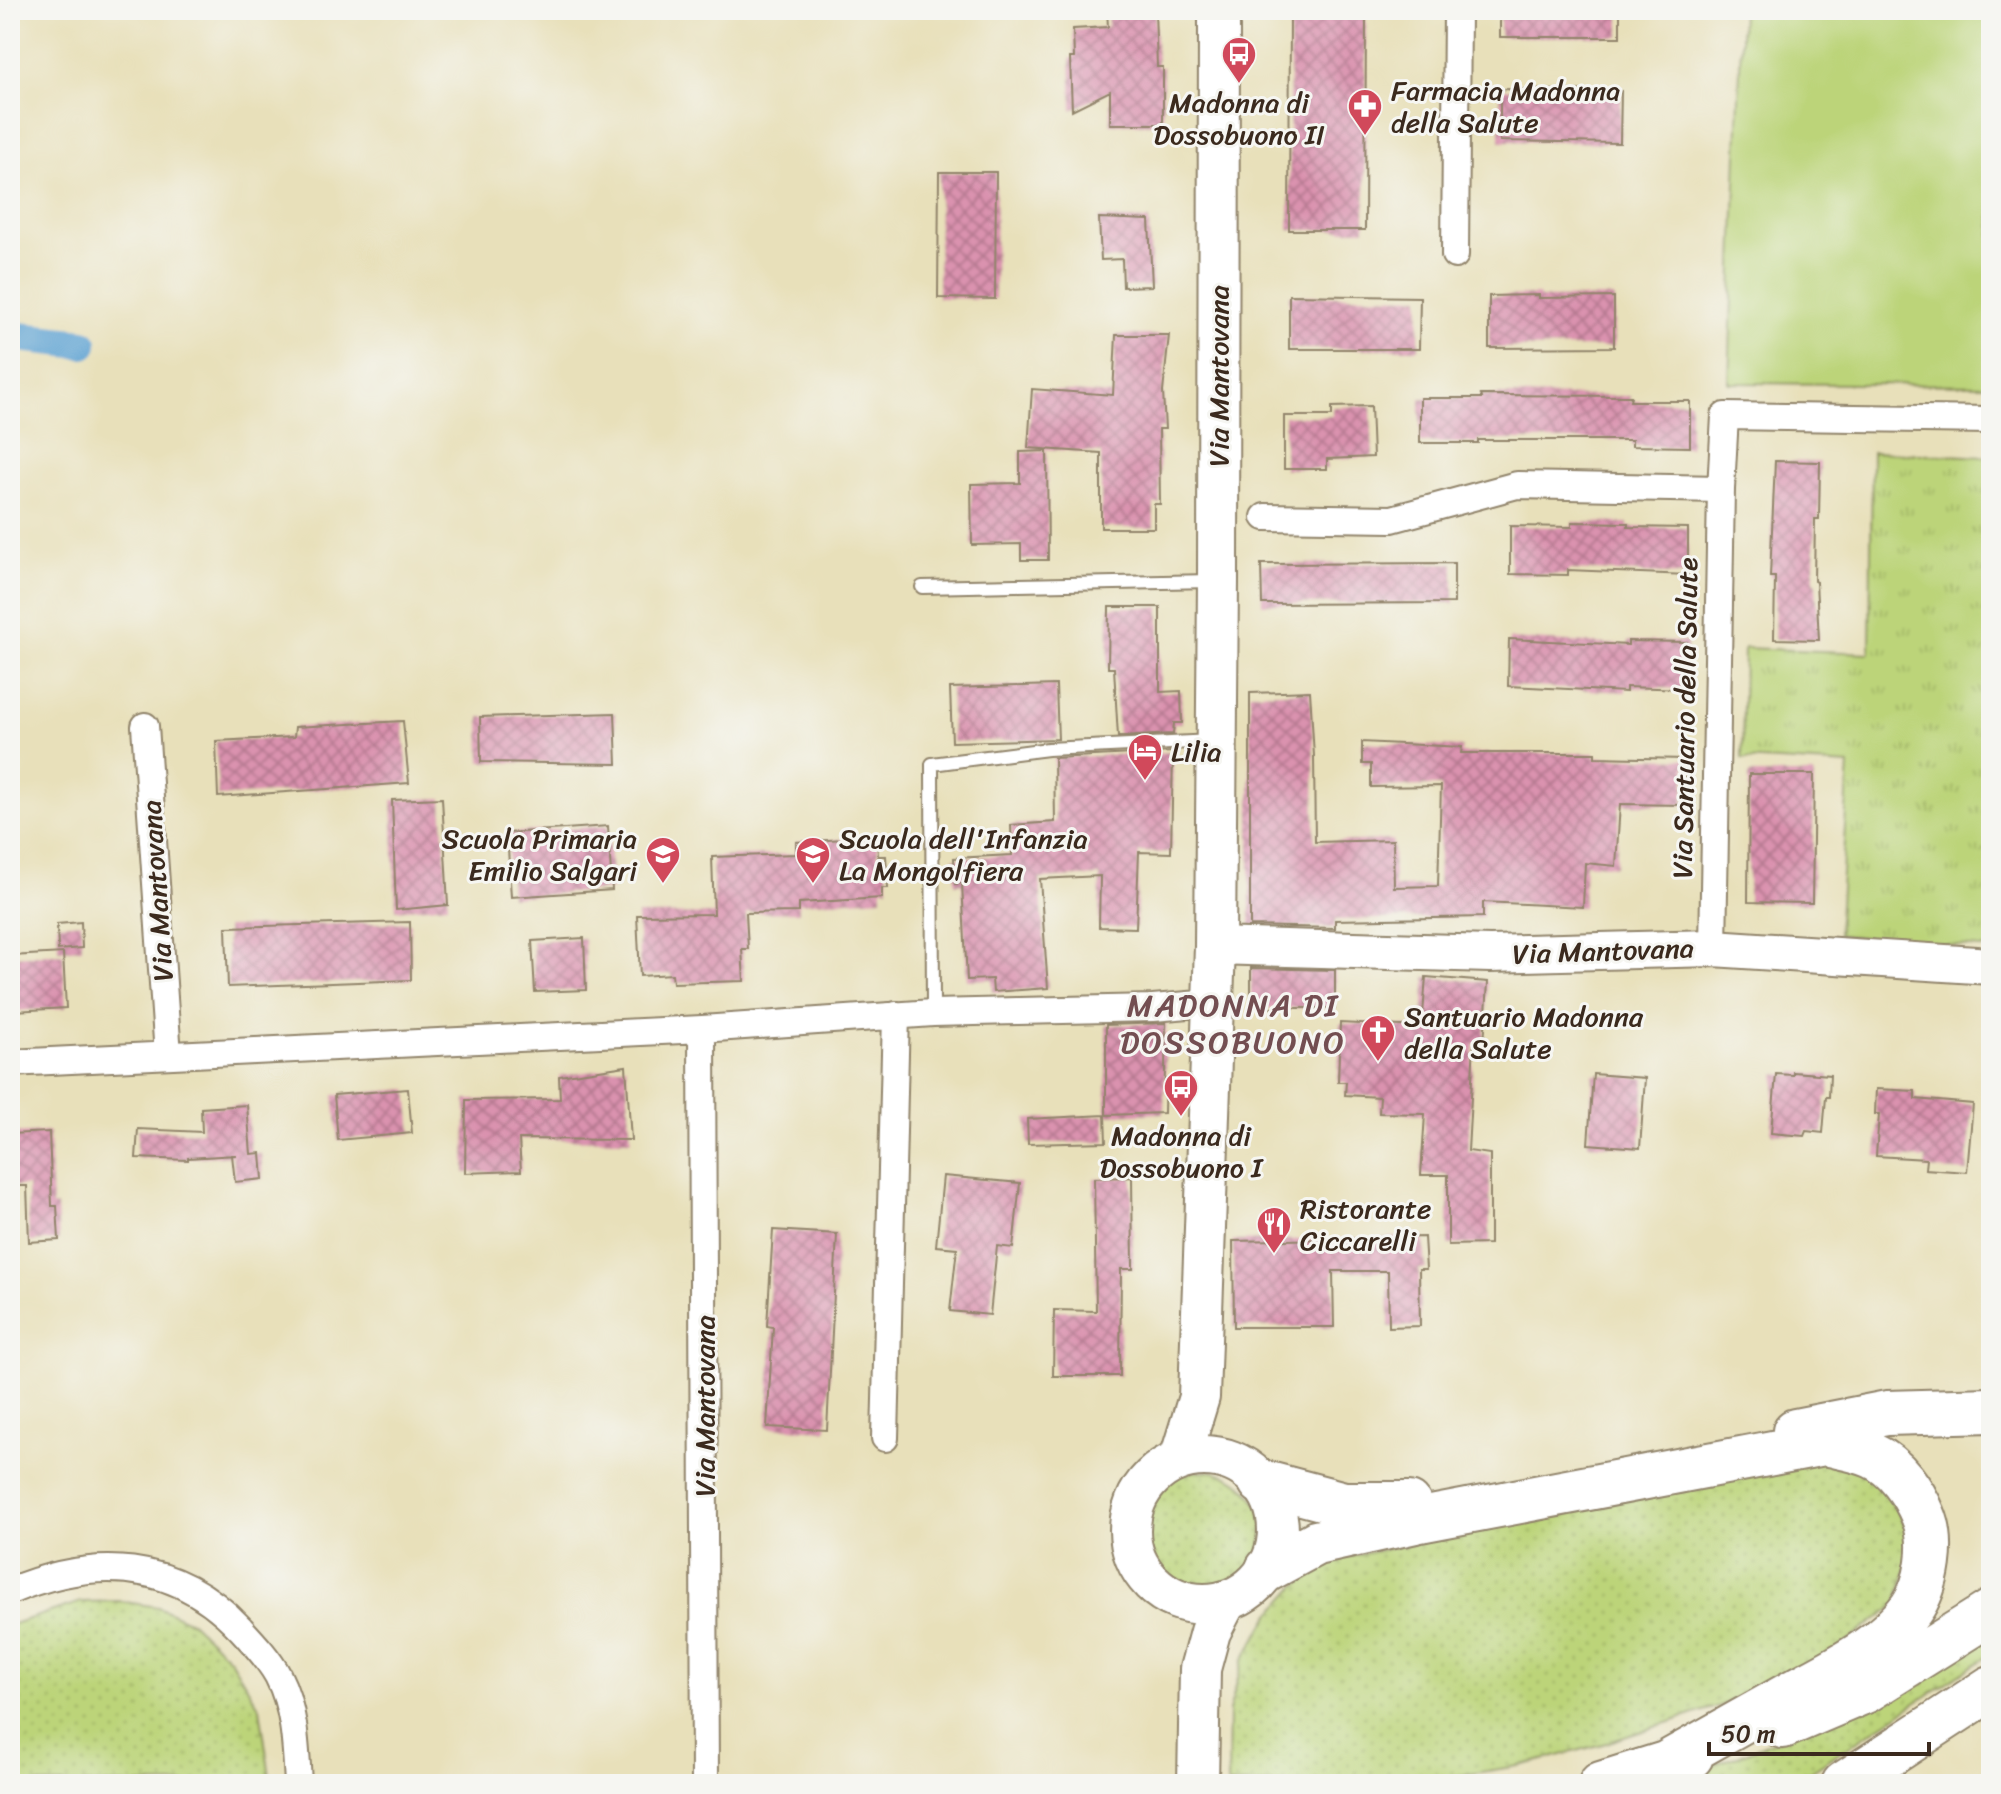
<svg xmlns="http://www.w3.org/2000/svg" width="2001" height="1794" viewBox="0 0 2001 1794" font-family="Sriracha,sans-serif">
<defs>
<pattern id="grass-dots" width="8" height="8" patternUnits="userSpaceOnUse" patternTransform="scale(2)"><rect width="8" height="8" fill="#bcd479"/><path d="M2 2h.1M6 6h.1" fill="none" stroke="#a2b668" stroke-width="1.8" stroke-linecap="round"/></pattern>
<pattern id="park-tufts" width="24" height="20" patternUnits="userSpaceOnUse" patternTransform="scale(2)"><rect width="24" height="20" fill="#bcd479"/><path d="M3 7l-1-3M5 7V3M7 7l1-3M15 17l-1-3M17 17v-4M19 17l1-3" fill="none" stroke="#a2b668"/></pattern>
<pattern id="building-cross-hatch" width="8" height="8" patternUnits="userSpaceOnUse" patternTransform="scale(2)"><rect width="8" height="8" fill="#da92af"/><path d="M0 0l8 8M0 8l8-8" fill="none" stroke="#b2778e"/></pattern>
</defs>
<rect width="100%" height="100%" fill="#f6f6f2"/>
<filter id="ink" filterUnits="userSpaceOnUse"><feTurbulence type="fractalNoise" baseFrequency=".0125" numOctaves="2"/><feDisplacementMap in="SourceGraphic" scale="16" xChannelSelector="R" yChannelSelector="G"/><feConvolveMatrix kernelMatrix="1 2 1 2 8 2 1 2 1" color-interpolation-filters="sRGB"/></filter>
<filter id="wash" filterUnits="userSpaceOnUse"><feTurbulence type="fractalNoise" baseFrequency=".006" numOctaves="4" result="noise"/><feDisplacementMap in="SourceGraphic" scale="32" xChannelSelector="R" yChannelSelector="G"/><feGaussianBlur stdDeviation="1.8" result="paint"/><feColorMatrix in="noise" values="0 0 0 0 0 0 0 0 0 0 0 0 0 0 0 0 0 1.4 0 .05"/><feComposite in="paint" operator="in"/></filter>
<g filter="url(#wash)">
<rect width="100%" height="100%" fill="#e8e0ba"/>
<path fill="url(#grass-dots)" stroke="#7c7f4c" stroke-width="2" d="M1818,1458L1851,1463L1886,1485L1913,1545L1896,1605L1830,1654L1722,1705L1603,1744L1524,1765L1408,1784H1228L1229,1711L1243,1660L1270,1615L1296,1586L1339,1559Z
M1143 1531a60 60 0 1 1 120 0a60 60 0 1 1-120 0Z
M119,1601L158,1607L191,1622L230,1659L260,1708L271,1784H10V1625L81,1602Z
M1991,1626V1654L1791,1784H1649L1733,1758L1832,1717Z"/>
<path fill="url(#park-tufts)" stroke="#7c7f4c" stroke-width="2" d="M1872,452L1991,457V949L1838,935L1849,765L1742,759L1744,648L1870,653Z"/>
<path fill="#bcd479" stroke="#7c7f4c" stroke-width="2" d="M1742,10H1991V385L1729,383Z"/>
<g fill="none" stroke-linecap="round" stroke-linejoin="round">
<path stroke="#5da2d2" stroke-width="30" d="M10,336L83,344"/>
</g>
<g id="blocks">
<path fill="url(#building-cross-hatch)" d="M1107,10H1155L1157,67H1163V124H1110V91L1072,110L1070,58H1074L1073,29L1108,27Z
M1290,10H1366L1365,230H1289Z
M1500,10H1620V37H1500Z
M1500,89L1621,91L1620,143L1500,141Z
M939,172H996L995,299L938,298Z
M1099,218L1149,220L1152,286L1123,287L1122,259L1101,260Z
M1289,295L1420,297L1419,349H1289Z
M1539,295V298L1614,297V347L1489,348V296Z
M1116,335H1169L1163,392L1165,429H1159L1160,504H1154V528H1101V453L1028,448L1032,389L1113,395Z
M1481,395L1631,396L1630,401H1690V447L1632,446V440H1478V443H1420V398H1482Z
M1371,406L1373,457L1327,459V469H1284V416H1332V407Z
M1047,451L1048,560H1021V544L972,545L971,484L1020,483V452Z
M1775,461L1820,462L1819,519H1815L1814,581L1816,582L1819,640L1774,639L1775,577H1770Z
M1572,522L1628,523V527L1688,528V575L1568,570V575L1510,574V526L1572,527Z
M1454,563V603L1262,604L1261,564Z
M1109,607H1160V692L1181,691L1182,723H1174L1173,734L1118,737L1114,668H1108Z
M1509,639L1628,645V641L1687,642L1686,689L1626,687V692L1508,686Z
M1056,685L1058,739L952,742L950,688Z
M1310,691L1314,756L1315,842L1393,840L1394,887L1438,886L1441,786L1371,787V764H1362V742L1462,747L1461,753H1595V757L1686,759L1684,805L1620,804L1616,866L1585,863L1583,907L1483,902V917L1335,920V928L1250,926V693Z
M615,713L617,764L481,762L480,717Z
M403,721L409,783L218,797L216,741L294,737L295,727Z
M1173,752L1171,853L1139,852L1136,928L1099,927L1100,876L1040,879L1048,988L993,992L992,979L967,980L962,883L955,884L954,858L1012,855L1011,825L1055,822L1054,758Z
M1749,774H1814L1812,903L1748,902Z
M442,798L448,905L396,910L392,800Z
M608,826L612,890L511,897L507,833Z
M877,837L878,856H886L888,888H882V898L799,903V912L746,913L748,949H742L744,981L673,983L672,974L640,976L637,915L714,914L712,857L796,854V842Z
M81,922L82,948L58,950L57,924Z
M410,922L411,980L228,987L226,927Z
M584,938L586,990L535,992L532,941Z
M63,953L66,1008L14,1011L11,956Z
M1251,968L1335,970V1008H1251Z
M1426,977L1488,982L1484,1044L1474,1043L1468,1151L1490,1154V1244L1448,1245V1175H1421L1425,1114L1379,1113L1380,1097L1345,1095L1346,1082H1338L1340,1023L1422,1027Z
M1166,1023L1164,1113L1106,1115V1025Z
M626,1066L631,1140L519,1139L521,1171L465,1173L466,1100L560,1099L559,1076Z
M1793,1072L1830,1075L1829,1097H1826L1823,1133L1806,1131L1804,1136L1771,1133L1776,1074L1793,1075Z
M1593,1074L1645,1078L1640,1148L1588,1144Z
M408,1089L412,1133L338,1140L334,1095Z
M1876,1089L1915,1091V1099L1973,1104L1967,1172L1925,1169L1926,1159L1876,1156L1879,1114H1875Z
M247,1105L251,1154L261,1153L263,1179L235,1182L232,1155H236L188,1158V1160L136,1158L138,1129L202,1132L201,1108Z
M1105,1115L1106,1142L1028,1144L1027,1119Z
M49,1132L52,1206H57L59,1240L29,1242L27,1186H10V1134Z
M943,1176L1020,1183L1013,1248L997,1246L990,1315L950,1311L957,1248L936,1246Z
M1132,1177L1133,1269H1121L1120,1376H1053L1054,1310L1096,1311L1094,1178Z
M773,1230L837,1234L827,1430L767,1427L773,1327L767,1326Z
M1424,1237L1426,1269H1419L1420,1326L1389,1327L1388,1271H1333L1334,1327H1234L1233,1241Z"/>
</g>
</g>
<g filter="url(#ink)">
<use href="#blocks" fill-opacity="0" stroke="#92856c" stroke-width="2"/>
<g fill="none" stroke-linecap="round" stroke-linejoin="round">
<g stroke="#92856c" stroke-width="16">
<path id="lane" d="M922,587L1211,581
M933,1013L932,764L1048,749L1212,741"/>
</g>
<g stroke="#92856c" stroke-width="30">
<path id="street" d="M1455,255L1457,10
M1265,517L1392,519L1517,485L1721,489
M145,726L168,1055
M1713,948L1721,489L1725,416L1991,420
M702,1029L705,1784
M10,1063L702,1029L933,1013L1153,1008L1212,1003
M885,1438L896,1015
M10,1591C94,1556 175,1559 240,1628C253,1642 269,1659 278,1676C295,1709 296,1748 298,1784"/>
</g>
<g stroke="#92856c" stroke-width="40">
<path id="secondary" d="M1215,946L1490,954L1713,948L1991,966"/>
</g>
<g stroke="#92856c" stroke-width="44">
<path id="primary" d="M1130 1530a74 74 0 1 1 148 0a74 74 0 1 1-148 0Z
M1180,1459L1199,1397L1215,946L1218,580L1219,10
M1198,1784L1200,1669L1210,1632L1226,1601"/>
</g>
<g stroke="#92856c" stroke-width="48">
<path id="highway" d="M1795,1431L1887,1413L1991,1410
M1261,1482L1344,1504H1409
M1268,1569L1316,1543L1415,1521L1825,1443C1841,1447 1858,1449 1873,1456C1896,1466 1914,1493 1923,1515C1935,1542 1928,1585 1911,1609C1882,1648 1834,1670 1792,1693C1750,1717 1707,1741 1664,1765
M1783,1726L1865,1691L1991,1612
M1601,1784L1691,1756
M1844,1784L1991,1688"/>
</g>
<use href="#lane" stroke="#fff" stroke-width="12"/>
<use href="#street" stroke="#fff" stroke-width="26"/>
<use href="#secondary" stroke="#fff" stroke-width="36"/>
<use href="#primary" stroke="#fff" stroke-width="40"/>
<use href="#highway" stroke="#fff" stroke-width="44"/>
</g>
</g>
<defs>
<g id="bus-pin" transform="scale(1.8)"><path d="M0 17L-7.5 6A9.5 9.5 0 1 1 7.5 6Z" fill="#d1495b" stroke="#f6f6f2"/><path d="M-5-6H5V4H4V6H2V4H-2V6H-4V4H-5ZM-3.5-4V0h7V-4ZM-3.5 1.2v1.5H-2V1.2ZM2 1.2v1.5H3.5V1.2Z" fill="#fff"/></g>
<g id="pharmacy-pin" transform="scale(1.8)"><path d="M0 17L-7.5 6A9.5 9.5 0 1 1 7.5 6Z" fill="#d1495b" stroke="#f6f6f2"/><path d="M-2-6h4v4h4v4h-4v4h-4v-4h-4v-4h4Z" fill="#fff"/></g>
<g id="hotel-pin" transform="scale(1.8)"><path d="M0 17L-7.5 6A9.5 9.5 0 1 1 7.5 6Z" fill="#d1495b" stroke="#f6f6f2"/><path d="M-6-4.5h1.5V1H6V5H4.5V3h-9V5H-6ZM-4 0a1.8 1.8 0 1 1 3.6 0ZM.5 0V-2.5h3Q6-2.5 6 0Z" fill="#fff"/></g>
<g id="school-pin" transform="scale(1.8)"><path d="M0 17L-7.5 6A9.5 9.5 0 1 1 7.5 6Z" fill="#d1495b" stroke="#f6f6f2"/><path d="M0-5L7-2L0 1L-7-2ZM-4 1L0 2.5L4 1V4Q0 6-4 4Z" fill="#fff"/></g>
<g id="church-pin" transform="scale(1.8)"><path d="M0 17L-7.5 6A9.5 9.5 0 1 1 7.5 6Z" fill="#d1495b" stroke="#f6f6f2"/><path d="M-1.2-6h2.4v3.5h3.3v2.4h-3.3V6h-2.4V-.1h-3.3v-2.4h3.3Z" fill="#fff"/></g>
<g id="restaurant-pin" transform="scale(1.8)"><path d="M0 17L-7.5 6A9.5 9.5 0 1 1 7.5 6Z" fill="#d1495b" stroke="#f6f6f2"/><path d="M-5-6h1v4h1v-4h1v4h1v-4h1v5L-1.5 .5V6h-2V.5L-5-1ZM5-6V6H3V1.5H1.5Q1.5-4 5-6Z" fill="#fff"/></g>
</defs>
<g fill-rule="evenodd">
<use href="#bus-pin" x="1239" y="54"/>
<use href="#pharmacy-pin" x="1365" y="106"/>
<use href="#hotel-pin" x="1145" y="751"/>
<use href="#school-pin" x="663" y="854"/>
<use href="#school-pin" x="813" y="854"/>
<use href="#church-pin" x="1378" y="1032"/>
<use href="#bus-pin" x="1181" y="1087"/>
<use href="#restaurant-pin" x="1274" y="1224"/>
</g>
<g text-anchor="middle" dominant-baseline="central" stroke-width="6" stroke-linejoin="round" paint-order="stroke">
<g font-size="28" fill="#3b2a1e" stroke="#f6f6f2" text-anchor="start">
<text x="1391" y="90">Farmacia Madonna<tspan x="1391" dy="32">della Salute</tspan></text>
<text x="1239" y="102" text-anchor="middle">Madonna di<tspan x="1239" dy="32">Dossobuono II</tspan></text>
<text x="1171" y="751">Lilia</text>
<text x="637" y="838" text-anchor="end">Scuola Primaria<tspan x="637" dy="32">Emilio Salgari</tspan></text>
<text x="839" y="838">Scuola dell'Infanzia<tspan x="839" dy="32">La Mongolfiera</tspan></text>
<text x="1404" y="1016">Santuario Madonna<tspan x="1404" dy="32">della Salute</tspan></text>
<text x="1181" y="1135" text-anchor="middle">Madonna di<tspan x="1181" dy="32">Dossobuono I</tspan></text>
<text x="1300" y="1208">Ristorante<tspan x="1300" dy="32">Ciccarelli</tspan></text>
</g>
<g font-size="28" fill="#3b2a1e" stroke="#f6f6f2">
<text transform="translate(1218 376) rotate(-90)">Via Mantovana</text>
<text transform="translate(1685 718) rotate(-89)">Via Santuario della Salute</text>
<text transform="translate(157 891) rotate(-94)">Via Mantovana</text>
<text transform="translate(1603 951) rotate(-2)">Via Mantovana</text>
<text transform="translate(704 1406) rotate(-90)">Via Mantovana</text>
</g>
<g font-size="32" letter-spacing="2" fill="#734e51" stroke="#f6f6f2">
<text x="1233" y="1005">MADONNA DI<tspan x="1233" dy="37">DOSSOBUONO</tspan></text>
</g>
</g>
<rect width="2001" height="1794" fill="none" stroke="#f6f6f2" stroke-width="40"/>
<path d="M1709 1742v12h220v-12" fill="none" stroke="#3b2a1e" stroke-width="4"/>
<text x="1721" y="1742" font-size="24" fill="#3b2a1e" stroke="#f6f6f2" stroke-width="6" paint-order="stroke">50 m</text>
</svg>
